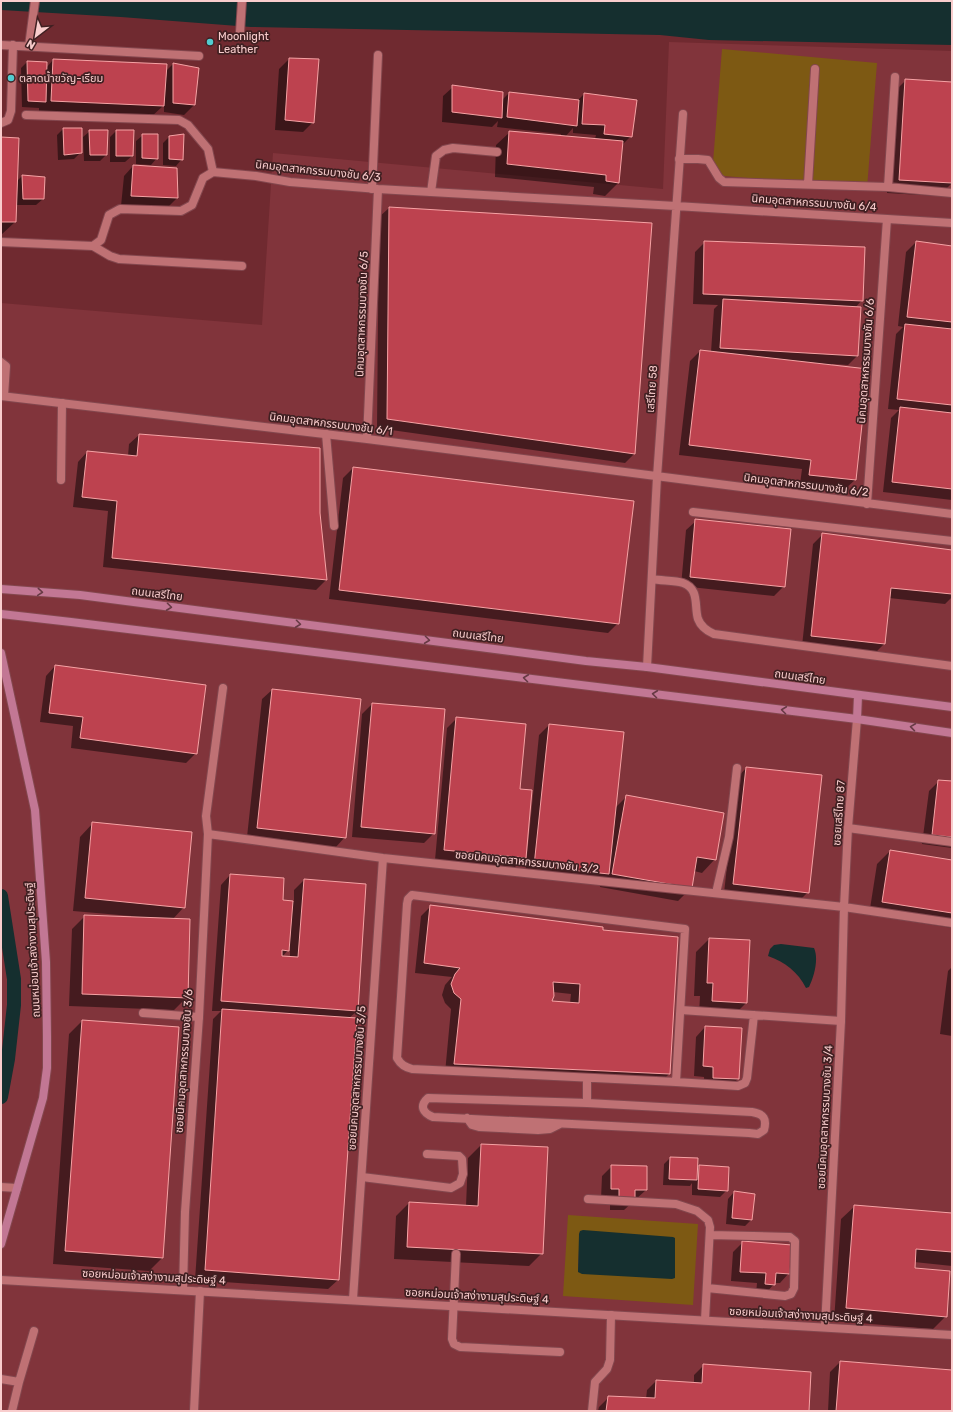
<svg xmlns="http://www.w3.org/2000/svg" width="953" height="1412" viewBox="0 0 953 1412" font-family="Rubik,'Noto Sans Thai',sans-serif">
<rect width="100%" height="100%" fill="#702a30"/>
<path fill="#81343b" d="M669,42L952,51V1411H1V303L262,325L273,153L663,189Z"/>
<path fill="#7d5913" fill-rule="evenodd" d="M722,49L877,63L867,188L712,175Z
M568,1215L698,1224L693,1305L563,1296ZM580,1231L675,1238V1274L579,1272L578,1269Z"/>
<path fill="#152f2f" d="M1,1H952V45L709,40L660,35L251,27L121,17L1,10Z
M781,944L814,948C819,959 814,977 809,987L806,988C798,972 785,962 768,956L770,949L774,945Z
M583,1230L673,1237L675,1238V1278L672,1279L582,1274L578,1272L579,1234L580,1231Z"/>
<path fill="#0007" fill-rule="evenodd" d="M289,59L313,122L303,132L275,130L279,69Z
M53,60L165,72L173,64L194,105L184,115L164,112V105L150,118L39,114V108L22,107L21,68L27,62L46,68Z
M906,80L952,83V183L939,196L887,193L893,93Z
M453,87L502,100L509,93L577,101L584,94L631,136L622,145L618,183L605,196L593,194L594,187L495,177L496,145L510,132L561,136V134L497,127L498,121L492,127L442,122L443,96ZM573,128V133L596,135L595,139L565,137Z
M63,129L81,152L74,159L58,160L57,135Z
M90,131L106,155L100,161H84L83,137Z
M116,131H133L132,156L125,162H110V137Z
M143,135L157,158L151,165L136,164V141Z
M169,137L182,159L176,166L163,165V143Z
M1,138L16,182L22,176L43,199L36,205H15V222L1,235Z
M133,166L177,198L167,208L121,206L124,176Z
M389,208L634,454L625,463L377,428L379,217Z
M705,242L862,300L855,308L857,356L848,365L832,364V366L855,480L845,489L800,484L802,469L679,455L690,361L700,351L711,352L714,309L718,305L693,304L695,252Z
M916,242L952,247V500L883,492L891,418L899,410L888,409L896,334L903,327L898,326L906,252Z
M139,435L319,513L326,580L316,590L103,567L108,511L73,507L78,462L87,452L128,456L129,444Z
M353,468L618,623L608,633L329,599L343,478Z
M696,521L784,586L774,596L681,586L686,530Z
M823,534L952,567V597L945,604L889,598L884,644L875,653L802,646L813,544Z
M55,666L196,753L186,763L71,748L73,726L40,722L46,676Z
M272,690L345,837L336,847L247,837L262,699Z
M372,704L434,833L424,843L352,837L362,714Z
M457,718L519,789L525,857L515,867L435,860L447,728Z
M549,725L615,808L626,797L715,859L702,873L694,871L691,888L678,901L600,887L601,880L525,875L539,735Z
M746,768L808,892L798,902L724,893L737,778Z
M939,781L952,782V848L922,844L929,791Z
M93,823L184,907L172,920L187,997L174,1010L69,1006L72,929L85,916L131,918V916L73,911L80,837Z
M890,851L952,861V928L869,915L877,864Z
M230,875L282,901L294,902V890L304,880L357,1011L348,1019L338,1280L328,1289L195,1280L213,1019L221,1011H212L221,885ZM290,948V958L282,957Z
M431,906L602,931L669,1074L660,1083L445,1073L451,1009L445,1003L442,995L445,985L452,977L415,973L421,916ZM553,992L571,994L570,1003L550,1002Z
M709,939L746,1003L733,1016L699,1014L700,996H694L696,952Z
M952,967V1036L940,1034L948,971Z
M82,1021L178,1028L162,1258L149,1271L53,1264L69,1034Z
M705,1027L738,1079L728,1088L704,1087V1077L694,1076L696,1037Z
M481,1145L542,1253L529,1266L394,1259L396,1216L409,1203L466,1206L468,1158Z
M670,1158L697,1169L699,1166L727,1190L720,1197L692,1195V1183L690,1186L663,1185L664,1164Z
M612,1166L646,1167V1190L624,1210H610V1199H601L602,1176Z
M734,1192L751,1220L745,1226L726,1224L728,1199Z
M855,1206L952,1214V1266L914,1262V1269L946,1316L933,1329L834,1321L841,1219Z
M743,1242L789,1273L780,1283H775L765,1294H756L757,1283L731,1281L733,1252Z
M840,1362L952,1371V1411H828L830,1372Z
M704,1365L808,1411H598L599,1407L609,1397L646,1399L647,1390L656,1381L694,1383V1375Z"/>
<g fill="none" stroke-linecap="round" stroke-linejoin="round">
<path stroke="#152f2f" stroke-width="14" d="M1,896L14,979V1005L8,1059L1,1097"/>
</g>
<path fill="#bd424f" stroke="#f6a3a5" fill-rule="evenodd" d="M289,58L319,59L314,123L285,120Z
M53,59L167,64L164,106L51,101Z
M27,61L47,62L46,102L28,101Z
M173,63L199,68L195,105L173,103Z
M905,79L952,82V183L899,180Z
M452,85L503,92L502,118L452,112Z
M509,92L579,100L577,126L507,117Z
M584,93L637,100L632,137L604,134L605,125L582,124Z
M63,128H82V153L64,155Z
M89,130H108L107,155H90Z
M116,130H134L133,156H116Z
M509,131L623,141L619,183L606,181V175L507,164Z
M142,134H158V159L142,158Z
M184,134L183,160L169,159V136Z
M1,137L19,138L16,222H1Z
M133,165L177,168L178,198L131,196Z
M22,175L45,177L44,199H23Z
M389,207L652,223L635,454L387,419Z
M704,241L865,247L863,301L703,294Z
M916,241L952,246V322L907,317Z
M723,299L861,307L858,356L720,348Z
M905,324L952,329V405L897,399Z
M700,350L868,369L856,480L809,475L811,460L689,445Z
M900,407L952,413V489L892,482Z
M139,434L320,448V513L327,580L112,558L117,501L82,497L87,451L137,456Z
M353,467L634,501L619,624L339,590Z
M695,519L791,529L785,587L690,577Z
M822,533L952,550V594L891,588L885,644L811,636Z
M55,665L206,685L197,754L80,738L83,717L49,713Z
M272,689L361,699L346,838L257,828Z
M372,703L445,709L435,834L361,827Z
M456,717L526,724L520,789L532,790L526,858L444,850Z
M549,724L624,732L609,874L534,866Z
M746,767L822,775L809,893L733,884Z
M938,780L952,781V837L932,835Z
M626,795L724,813L716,860L697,857L692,888L612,874Z
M92,822L192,832L185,908L85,898Z
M890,850L952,860V913L882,902Z
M230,874L284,878L283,900L293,901L289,951L282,950V956L298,957L304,879L366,884L358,1011L221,1001Z
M430,905L603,927V930L678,937L670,1074L454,1064L461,999L454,993L451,984L455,974L460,968L424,963ZM553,982L580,984L579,1003L552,1001L554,996Z
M84,915L190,919L188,998L82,994Z
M709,938L750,940L747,1003L712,1001L713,983H707Z
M222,1009L357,1018L339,1280L205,1270Z
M82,1020L179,1027L163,1258L65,1251Z
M705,1026L742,1028L739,1079L713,1078V1067L703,1066Z
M481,1144L548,1147L543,1254L407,1247L409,1202L478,1206Z
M670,1157L698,1158L697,1180L669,1179Z
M611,1165L647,1166V1190H635V1201H619V1189H611Z
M699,1165L729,1167L728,1191L698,1189Z
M734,1191L755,1194L752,1220L732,1218Z
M854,1205L952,1213V1252L916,1249L915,1268L950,1271L947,1317L846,1308Z
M742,1241L792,1245L790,1274L776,1273L775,1285L765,1284L766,1273L740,1272Z
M840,1361L952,1370V1411H836Z
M703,1364L811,1372L809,1411H606L608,1396L655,1398L656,1380L702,1383Z"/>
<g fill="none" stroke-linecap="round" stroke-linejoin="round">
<g stroke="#83474e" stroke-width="10">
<path id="lane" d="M26,115L179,120L188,125L208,149L213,172
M679,159H698L708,160L719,178L724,182L888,187L952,193
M808,184L815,69
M888,187L895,77
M372,189L378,55
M431,192L436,156L444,150L453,148L497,152
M93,246L110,256L119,259L242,266
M1,362L6,366L4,396
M326,434L334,526
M61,480L62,403
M693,512L952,541
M652,579C662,581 674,580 683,583C700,589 694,607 698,619C701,627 707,631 714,634L952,666
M848,828L952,842
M208,834L206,816L223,688
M716,893L729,837L737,768
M412,895L685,929L676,1082L412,1069C405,1067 401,1065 397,1058L407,904L408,899Z
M681,1010L841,1021
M143,1013L199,1017
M587,1078V1103L752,1112C764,1114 767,1119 764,1130L758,1134L749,1133L433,1117C423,1113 419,1106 428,1098L587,1103
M676,1082L738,1086L745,1083L747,1078L754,1015
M467,1118L472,1125L479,1127L538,1130L550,1129L560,1124
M362,1177L451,1188L460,1183L463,1174L462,1159L459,1156L427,1154
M588,1199L676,1204L697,1211L708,1220L710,1227L705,1320
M456,1254L452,1339L454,1344L460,1347L560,1352
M707,1288L785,1296L791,1294L794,1288L795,1241L790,1237L710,1235
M1,1379L19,1382L12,1411
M19,1382L34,1331
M194,1411L200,1291
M592,1411L595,1382L607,1369L610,1360L611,1315"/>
</g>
<g stroke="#83474e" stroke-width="10">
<path id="street" d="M240,32L242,1
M1,45L199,56
M29,46L35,1
M1,123L8,120L11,111L13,45
M1,242L93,246L101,240L109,215L120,209L181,211L192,205L203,178L213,172L256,176L290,182L378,189L676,206L952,223
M1,396L367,439L952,514
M367,439L378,189
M867,504L887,219
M647,667L657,477L683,114
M1,1187L17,1188
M1,1280L952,1335
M183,1290L185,1212L199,1017L208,834L383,858L844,907L952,923
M353,1299L383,858
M825,1327L841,1021L844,907L848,828L857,719"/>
</g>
<g stroke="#83474e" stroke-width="10">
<path id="secondary" d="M1,589L80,595L586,661L647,667L952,707
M1,614L71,622L857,719L952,733
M1,653L35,810L46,962L47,1036V1068L43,1098L1,1244
M857,719L858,696"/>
</g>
<use href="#lane" stroke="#bf7174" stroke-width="8"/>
<use href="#street" stroke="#bf7174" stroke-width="8"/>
<use href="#secondary" stroke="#c27794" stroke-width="8"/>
</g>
<defs><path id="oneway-chevron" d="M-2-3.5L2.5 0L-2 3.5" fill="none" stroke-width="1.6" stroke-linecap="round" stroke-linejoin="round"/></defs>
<g stroke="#673a44">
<use href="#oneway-chevron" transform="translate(40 592) rotate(5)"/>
<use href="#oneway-chevron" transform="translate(169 607) rotate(7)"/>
<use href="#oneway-chevron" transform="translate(298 624) rotate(7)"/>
<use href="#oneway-chevron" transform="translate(427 640) rotate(7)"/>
<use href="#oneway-chevron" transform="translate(526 678) rotate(-173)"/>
<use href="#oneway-chevron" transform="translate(655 694) rotate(-173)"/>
<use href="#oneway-chevron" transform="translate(784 710) rotate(-173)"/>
<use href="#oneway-chevron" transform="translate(913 727) rotate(-172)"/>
</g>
<g fill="#52ccd0" stroke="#402022" stroke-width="1.5">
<circle cx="210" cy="42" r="4"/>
<circle cx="11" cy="78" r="4"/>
</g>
<g text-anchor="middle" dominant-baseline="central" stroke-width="3.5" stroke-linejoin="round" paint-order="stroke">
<g font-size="11" fill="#f9cdcd" stroke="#402022" text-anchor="start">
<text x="218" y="36">Moonlight<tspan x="218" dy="13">Leather</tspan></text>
<text x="19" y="78">ตลาดน้ำขวัญ-เรียม</text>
</g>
<g font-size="11" fill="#f9cdcd" stroke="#402022">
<text transform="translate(318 171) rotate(6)">นิคมอุตสาหกรรมบางชัน 6/3</text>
<text transform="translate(814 203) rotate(4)">นิคมอุตสาหกรรมบางชัน 6/4</text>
<text transform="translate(362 314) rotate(-88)">นิคมอุตสาหกรรมบางชัน 6/5</text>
<text transform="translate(866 361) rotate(-86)">นิคมอุตสาหกรรมบางชัน 6/6</text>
<text transform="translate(652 389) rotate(-86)">เสรีไทย 58</text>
<text transform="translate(331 424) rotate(7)">นิคมอุตสาหกรรมบางชัน 6/1</text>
<text transform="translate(806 485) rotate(7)">นิคมอุตสาหกรรมบางชัน 6/2</text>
<text transform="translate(157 594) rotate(7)">ถนนเสรีไทย</text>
<text transform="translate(478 636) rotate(7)">ถนนเสรีไทย</text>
<text transform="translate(800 677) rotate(8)">ถนนเสรีไทย</text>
<text transform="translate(839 813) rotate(-86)">ซอยเสรีไทย 87</text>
<text transform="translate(527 862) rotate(6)">ซอยนิคมอุตสาหกรรมบางชัน 3/2</text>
<text transform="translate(33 950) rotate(-93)">ถนนหม่อมเจ้าสง่างามสุประดิษฐ์</text>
<text transform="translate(184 1061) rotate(-86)">ซอยนิคมอุตสาหกรรมบางชัน 3/6</text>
<text transform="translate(357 1078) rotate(-86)">ซอยนิคมอุตสาหกรรมบางชัน 3/5</text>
<text transform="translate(825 1117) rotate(-87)">ซอยนิคมอุตสาหกรรมบางชัน 3/4</text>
<text transform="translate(154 1277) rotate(3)">ซอยหม่อมเจ้าสง่างามสุประดิษฐ์ 4</text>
<text transform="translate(477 1296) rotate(3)">ซอยหม่อมเจ้าสง่างามสุประดิษฐ์ 4</text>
<text transform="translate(801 1315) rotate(3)">ซอยหม่อมเจ้าสง่างามสุประดิษฐ์ 4</text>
</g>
</g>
<rect width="953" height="1412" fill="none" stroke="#f9cdcd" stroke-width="4"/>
<g transform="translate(36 36) rotate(211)" stroke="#402022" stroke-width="3" paint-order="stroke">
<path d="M0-3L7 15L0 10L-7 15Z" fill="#f9cdcd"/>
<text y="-6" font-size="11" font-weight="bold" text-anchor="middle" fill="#f9cdcd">N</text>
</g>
</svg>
